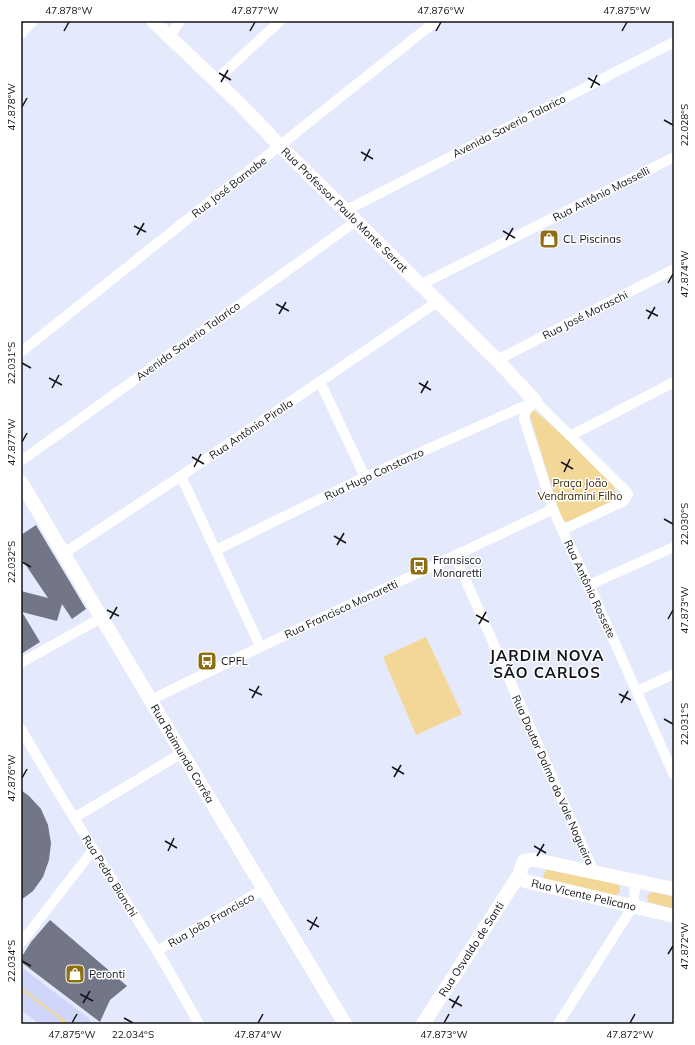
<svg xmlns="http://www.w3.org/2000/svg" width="695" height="1045" viewBox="0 0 695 1045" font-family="Mulish,sans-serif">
<rect width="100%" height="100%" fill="#e5e9fc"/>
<path fill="#f3d797" d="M532,411H535L558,431L614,486L616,494L612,502L568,523L563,519L560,514L530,416Z
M426,637L462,714L416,735L383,657Z
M547,868L617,884L620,886V892L615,896L544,880L543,876Z
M653,892L674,897V909L649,902L647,898L648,895Z
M21,985L72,1024H61L21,993Z"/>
<path fill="#737687" d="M36,525L86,609L72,619L62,604L57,621L22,612L40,642L21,654V591L48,598L21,558V535Z
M21,790L29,796L41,809L48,825L51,843L49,860L43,877L33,891L21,900Z
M50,920L127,986L110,1000L100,1022L21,962V958L31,942Z"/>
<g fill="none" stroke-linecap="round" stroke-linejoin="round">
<path stroke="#fff" stroke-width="10" d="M21,34L33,21
M169,37L180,21
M216,80L280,21
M345,211L674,42
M420,285L674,157
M21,352L436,21
M497,360L674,269
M320,382L365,477
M535,401L525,412L524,419L553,509L562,530L589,585L674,775
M535,401L626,491L628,494L624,501L562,530
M570,436L674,382
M21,461L355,222
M181,476L260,646
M216,550L365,477L531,403
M64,553L181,476L437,302
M455,556L594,872
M589,585L674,547
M21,663L101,618
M637,691L674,674
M151,700C284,634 420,573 553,509
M21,729C64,804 111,877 157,951C172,975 185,1000 199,1024
M74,818L182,753
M21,943L93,850
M157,951L264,889
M558,1024L633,906L636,880"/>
<g stroke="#fff" stroke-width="14">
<path id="s1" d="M153,21L240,104L280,146L497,360L535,401"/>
<path id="s2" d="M21,482L182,753L345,1024"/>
<path id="s3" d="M519,875L525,881L674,916"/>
<path id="s4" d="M423,1024L519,875L524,861L529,860H535L674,889"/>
</g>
<path stroke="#d0d6f9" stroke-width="16" d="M21,977L83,1024
M21,1000L53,1024"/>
</g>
<path fill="none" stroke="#13141a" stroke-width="1.5" d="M64,31L69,22M250,31L255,22M436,31L441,22M622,31L627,22M219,73L231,80M588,78L600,85M221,82L228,70M591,88L597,75M22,107L27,98M664,120L673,125M361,152L373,159M364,161L370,149M134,226L146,232M503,231L515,238M137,235L144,223M506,240L513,228M668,283L673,274M276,304L289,311M646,310L658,316M279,314L286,302M648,319L655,307M22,363L31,368M49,378L62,385M419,383L431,390M52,388L59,375M421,393L428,381M22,442L27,433M192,457L204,464M561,462L573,469M194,467L201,454M564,472L570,459M664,519L673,524M334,536L346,543M337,545L344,533M22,562L31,567M107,610L119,616M476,615L489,622M110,619L117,607M668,619L673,610M479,624L486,612M249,689L262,695M619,694L631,700M252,698L259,686M621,703L628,691M664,719L673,724M392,767L404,774M394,777L401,765M22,778L27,769M165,841L177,848M534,846L546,853M168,851L174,838M537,856L544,844M307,920L319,927M310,930L317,917M668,954L673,946M22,961L31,966M80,994L93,1001M449,999L462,1006M83,1003L90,991M452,1008L459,996M124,1018L133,1023M72,1023L77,1014M258,1023L263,1014M444,1023L449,1014M630,1023L635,1014"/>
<defs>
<g id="shop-square" transform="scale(1)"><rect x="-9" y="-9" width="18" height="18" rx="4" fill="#8f6e13" stroke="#fff"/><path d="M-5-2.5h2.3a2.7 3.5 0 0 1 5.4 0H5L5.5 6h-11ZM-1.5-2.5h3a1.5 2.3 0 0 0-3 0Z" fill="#fff"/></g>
<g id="bus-square" transform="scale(1)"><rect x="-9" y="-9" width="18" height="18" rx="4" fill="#8f6e13" stroke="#fff"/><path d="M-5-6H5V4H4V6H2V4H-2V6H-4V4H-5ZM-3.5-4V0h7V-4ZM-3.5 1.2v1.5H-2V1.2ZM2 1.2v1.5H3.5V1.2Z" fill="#fff"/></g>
</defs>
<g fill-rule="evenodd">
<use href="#shop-square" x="549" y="239"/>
<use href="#bus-square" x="419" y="566"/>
<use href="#bus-square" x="207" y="661"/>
<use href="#shop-square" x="75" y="974"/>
</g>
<g text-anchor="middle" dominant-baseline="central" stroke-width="3" stroke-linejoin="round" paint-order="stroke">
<g font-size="11" fill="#13141a" stroke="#fff">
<text transform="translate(509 126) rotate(-27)">Avenida Saverio Talarico</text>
<text transform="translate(229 187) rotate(-38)">Rua José Barnabe</text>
<text transform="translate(601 194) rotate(-27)">Rua Antônio Masselli</text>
<text stroke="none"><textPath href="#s1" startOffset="269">Rua Professor Paulo Monte Serrat</textPath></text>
<text transform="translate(585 315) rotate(-27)">Rua José Moraschi</text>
<text transform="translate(188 341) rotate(-36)">Avenida Saverio Talarico</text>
<text transform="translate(251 429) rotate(-34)">Rua Antônio Pirolla</text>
<text transform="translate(374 474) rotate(-25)">Rua Hugo Constanzo</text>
<text transform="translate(590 589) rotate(65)">Rua Antônio Rossete</text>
<text transform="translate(341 609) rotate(-25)">Rua Francisco Monaretti</text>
<text stroke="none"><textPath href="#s2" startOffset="316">Rua Raimundo Corrêa</textPath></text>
<text transform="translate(553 780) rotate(66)">Rua Doutor Dalmo do Vale Nogueira</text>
<text transform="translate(110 876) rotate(58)">Rua Pedro Bianchi</text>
<text stroke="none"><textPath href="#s3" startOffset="69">Rua Vicente Pelicano</textPath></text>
<text transform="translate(211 920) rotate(-30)">Rua João Francisco</text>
<text stroke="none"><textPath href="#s4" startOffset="89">Rua Osvaldo de Santi</textPath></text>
</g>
<g font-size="11" fill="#13141a" stroke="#fff" text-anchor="start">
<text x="563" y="239">CL Piscinas</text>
<text x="433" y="560">Fransisco<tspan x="433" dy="13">Monaretti</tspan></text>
<text x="221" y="661">CPFL</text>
<text x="89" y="974">Peronti</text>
</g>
<g font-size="11" fill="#382a05" stroke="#fff">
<text x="580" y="483">Praça João<tspan x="580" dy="13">Vendramini Filho</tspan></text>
</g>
<g font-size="15" font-weight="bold" letter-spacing="1" fill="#13141a" stroke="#fff">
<text x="547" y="655">JARDIM NOVA<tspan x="547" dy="17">SÃO CARLOS</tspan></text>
</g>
</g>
<rect width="695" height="1045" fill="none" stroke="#ffffff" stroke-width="44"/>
<rect x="22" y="22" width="651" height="1001" fill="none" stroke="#13141a" stroke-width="1.5"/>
<g font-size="10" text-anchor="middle" fill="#13141a">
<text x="69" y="14">47.878°W</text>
<text x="255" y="14">47.877°W</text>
<text x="441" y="14">47.876°W</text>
<text x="627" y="14">47.875°W</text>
<text transform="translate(11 107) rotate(-90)" y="4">47.878°W</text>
<text transform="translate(684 125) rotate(-90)" y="4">22.028°S</text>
<text transform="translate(684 274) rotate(-90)" y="4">47.874°W</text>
<text transform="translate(11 363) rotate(-90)" y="4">22.031°S</text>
<text transform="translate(11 442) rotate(-90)" y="4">47.877°W</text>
<text transform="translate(684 524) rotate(-90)" y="4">22.030°S</text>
<text transform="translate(11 562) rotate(-90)" y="4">22.032°S</text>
<text transform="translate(684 610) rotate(-90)" y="4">47.873°W</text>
<text transform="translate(684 724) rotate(-90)" y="4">22.031°S</text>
<text transform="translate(11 778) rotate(-90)" y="4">47.876°W</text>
<text transform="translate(684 946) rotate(-90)" y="4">47.872°W</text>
<text transform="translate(11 961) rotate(-90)" y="4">22.034°S</text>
<text x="72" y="1038">47.875°W</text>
<text x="133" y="1038">22.034°S</text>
<text x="258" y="1038">47.874°W</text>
<text x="444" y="1038">47.873°W</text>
<text x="630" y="1038">47.872°W</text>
</g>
</svg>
